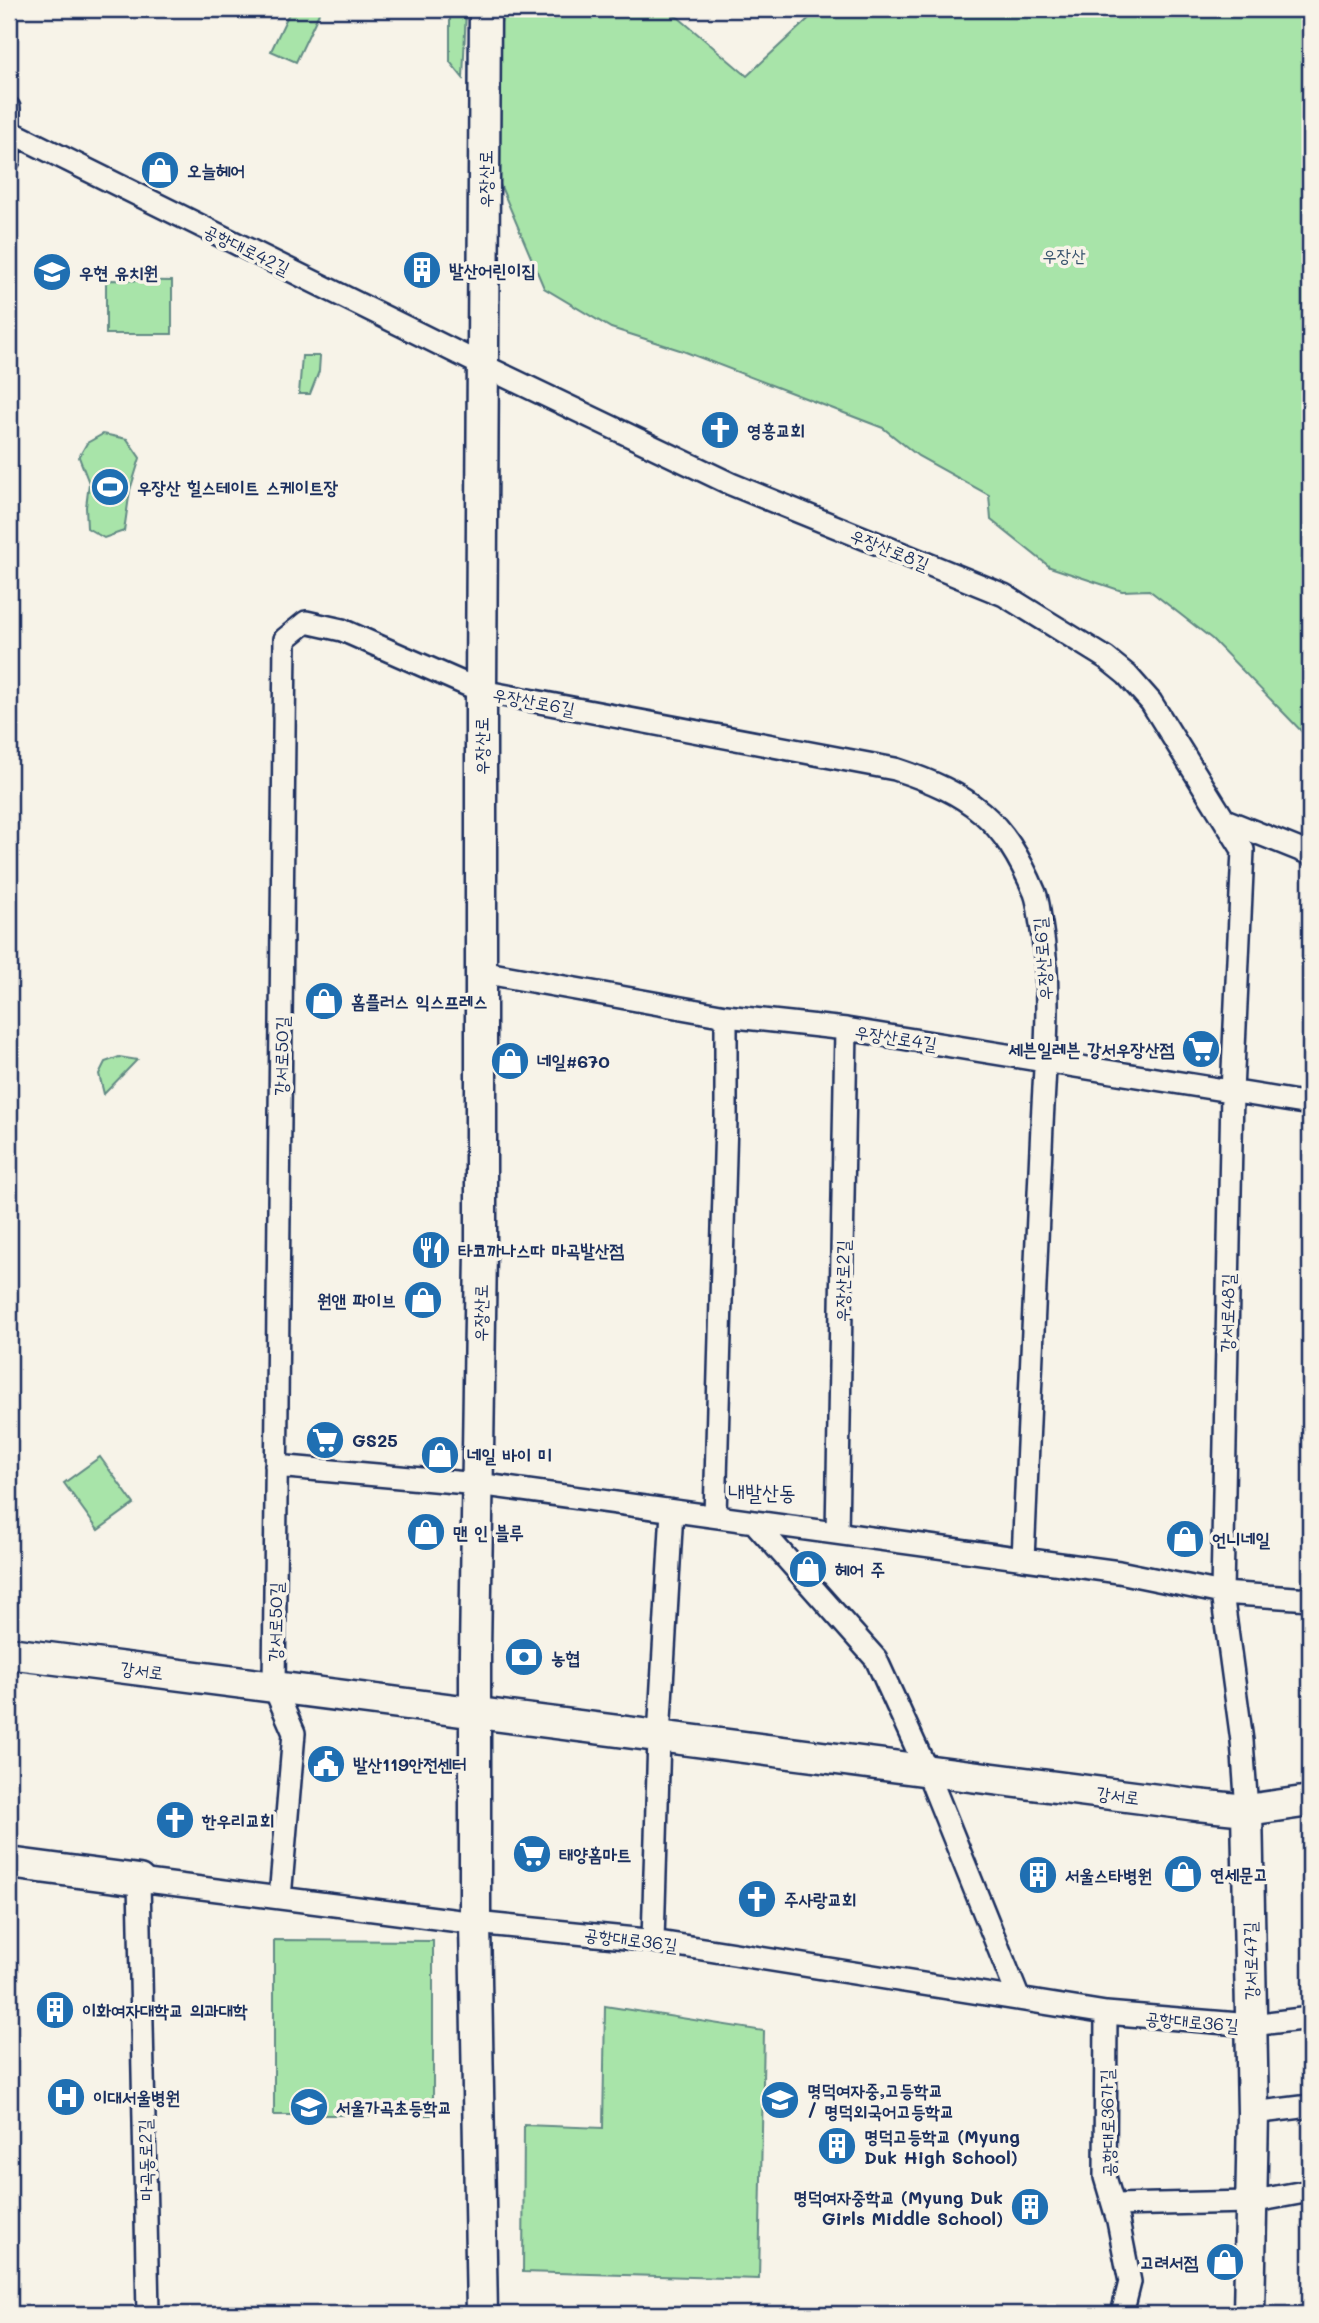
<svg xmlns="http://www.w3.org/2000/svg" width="1319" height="2323" viewBox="0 0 1319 2323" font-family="Mali,'Poor Story',sans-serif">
<rect width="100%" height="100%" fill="#f7f3e8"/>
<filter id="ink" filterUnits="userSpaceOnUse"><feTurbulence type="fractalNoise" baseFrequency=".0143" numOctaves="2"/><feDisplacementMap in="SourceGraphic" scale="14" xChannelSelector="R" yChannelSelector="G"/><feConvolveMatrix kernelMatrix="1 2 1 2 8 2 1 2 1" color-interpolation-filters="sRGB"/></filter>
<g filter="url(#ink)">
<path fill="#a8e4a9" stroke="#628a84" stroke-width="2" d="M291,9H321L296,62L271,51Z
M450,9H466L463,78L450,62Z
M504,9H663L679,18L747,76L819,9H1310V740L1212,639L1149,590L1122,591L1050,567L991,520L989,495L918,456L883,428L683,351L611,328L544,288L499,182L501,24Z
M106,280L172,281V334H106Z
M302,356H320L319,371L310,394H299Z
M103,434L127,439L140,458L130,490L124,531L104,538L87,528L86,507L89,483L79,457L87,443Z
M119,1057L137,1060L104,1094L99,1074L105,1062Z
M100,1457L134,1504L98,1530L64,1483Z
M274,1940L433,1941V2115H274Z
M605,2006L764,2031L759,2279L523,2272L524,2125L603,2128Z"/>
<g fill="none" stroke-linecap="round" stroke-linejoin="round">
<g stroke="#1b2f5e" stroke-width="26">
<path id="street" d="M9,108V160
M9,131L484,366L731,484L1004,595L1106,658L1127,675L1151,702L1243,850L1232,1092L1222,1593L1242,1741L1247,1810
M1225,820L1310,854
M481,972L726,1016L846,1029L1310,1104
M276,1466L478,1484L1119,1572L1222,1593L1310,1599
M715,1516L726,1120V1016
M754,1522L876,1659L927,1771L1019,1999
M837,1533L846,1029
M280,1898L294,1733L274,1687L285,639L306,622L342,630L481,691L895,769C971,794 1003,818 1035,893C1039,903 1039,914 1041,924C1052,988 1045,1060 1042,1125C1036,1270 1029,1414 1023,1559
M653,1941L659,1737L672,1511
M1106,2013L1105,2177L1118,2221L1130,2282L1122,2314
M1253,2113L1310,2106
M1114,2205L1250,2202L1310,2191
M148,2314L139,1880L475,1923L646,1940L1106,2013L1251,2025L1310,2018"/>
</g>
<g stroke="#1b2f5e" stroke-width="35">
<path id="secondary" d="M9,1653L1197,1805L1247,1810L1310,1801
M1247,1810L1253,2113L1249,2314
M9,1863L139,1880
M482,2314L475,1923V1654L481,1250V691L485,9"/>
</g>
<use href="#street" stroke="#f7f3e8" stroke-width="21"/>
<use href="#secondary" stroke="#f7f3e8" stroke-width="30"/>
</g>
</g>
<defs>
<g id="shop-disc" transform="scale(2.0125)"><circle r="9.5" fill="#1f6fb2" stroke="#f7f3e8"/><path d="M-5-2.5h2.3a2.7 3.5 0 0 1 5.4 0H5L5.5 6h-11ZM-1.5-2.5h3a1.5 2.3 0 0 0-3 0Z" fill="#fff"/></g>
<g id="building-disc" transform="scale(2.0125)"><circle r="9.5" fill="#1f6fb2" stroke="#f7f3e8"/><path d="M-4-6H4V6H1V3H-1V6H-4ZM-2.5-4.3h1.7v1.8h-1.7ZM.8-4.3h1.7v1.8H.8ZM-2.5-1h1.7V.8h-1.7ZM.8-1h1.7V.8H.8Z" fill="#fff"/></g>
<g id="school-disc" transform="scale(2.0125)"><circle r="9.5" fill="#1f6fb2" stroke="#f7f3e8"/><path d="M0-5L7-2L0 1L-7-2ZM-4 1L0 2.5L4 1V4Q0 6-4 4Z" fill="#fff"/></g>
<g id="church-disc" transform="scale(2.0125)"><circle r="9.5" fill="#1f6fb2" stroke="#f7f3e8"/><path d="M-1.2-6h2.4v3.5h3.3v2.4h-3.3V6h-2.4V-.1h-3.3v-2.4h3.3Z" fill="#fff"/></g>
<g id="stadium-disc" transform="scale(2.0125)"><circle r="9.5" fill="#1f6fb2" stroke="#f7f3e8"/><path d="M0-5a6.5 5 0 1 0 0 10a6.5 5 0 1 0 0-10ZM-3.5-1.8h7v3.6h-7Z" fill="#fff"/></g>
<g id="supermarket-disc" transform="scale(2.0125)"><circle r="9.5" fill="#1f6fb2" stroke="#f7f3e8"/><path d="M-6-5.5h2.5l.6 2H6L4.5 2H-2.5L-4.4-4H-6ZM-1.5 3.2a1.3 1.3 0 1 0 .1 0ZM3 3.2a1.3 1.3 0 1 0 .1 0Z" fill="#fff"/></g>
<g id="restaurant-disc" transform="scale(2.0125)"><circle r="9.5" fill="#1f6fb2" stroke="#f7f3e8"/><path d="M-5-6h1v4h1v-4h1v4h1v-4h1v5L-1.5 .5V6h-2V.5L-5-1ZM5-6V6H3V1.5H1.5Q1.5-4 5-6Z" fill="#fff"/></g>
<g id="bank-disc" transform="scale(2.0125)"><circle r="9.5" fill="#1f6fb2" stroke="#f7f3e8"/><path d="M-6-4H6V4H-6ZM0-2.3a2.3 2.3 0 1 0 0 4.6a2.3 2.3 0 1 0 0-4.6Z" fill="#fff"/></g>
<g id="civic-disc" transform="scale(2.0125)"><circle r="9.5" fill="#1f6fb2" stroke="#f7f3e8"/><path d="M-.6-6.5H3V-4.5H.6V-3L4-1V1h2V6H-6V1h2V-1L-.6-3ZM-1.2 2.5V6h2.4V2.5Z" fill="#fff"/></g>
<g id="hospital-disc" transform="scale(2.0125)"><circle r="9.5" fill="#1f6fb2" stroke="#f7f3e8"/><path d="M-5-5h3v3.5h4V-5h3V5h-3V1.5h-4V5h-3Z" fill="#fff"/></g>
</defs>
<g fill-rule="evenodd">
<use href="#shop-disc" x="160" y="170"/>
<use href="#building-disc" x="422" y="270"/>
<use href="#school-disc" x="52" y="272"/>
<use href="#church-disc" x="720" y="430"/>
<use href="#stadium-disc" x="110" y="487"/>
<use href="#shop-disc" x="324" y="1001"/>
<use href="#supermarket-disc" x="1201" y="1049"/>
<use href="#shop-disc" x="510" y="1061"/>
<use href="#restaurant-disc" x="431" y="1250"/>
<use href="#shop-disc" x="423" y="1300"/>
<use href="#supermarket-disc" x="325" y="1440"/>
<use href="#shop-disc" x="440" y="1455"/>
<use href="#shop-disc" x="426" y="1532"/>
<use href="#shop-disc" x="1185" y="1539"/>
<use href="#shop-disc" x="808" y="1569"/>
<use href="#bank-disc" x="524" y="1657"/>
<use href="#civic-disc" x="326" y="1764"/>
<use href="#church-disc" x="175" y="1820"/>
<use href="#supermarket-disc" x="532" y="1854"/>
<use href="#shop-disc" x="1183" y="1874"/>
<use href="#building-disc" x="1038" y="1875"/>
<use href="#church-disc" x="757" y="1899"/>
<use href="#building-disc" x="55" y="2010"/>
<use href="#hospital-disc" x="66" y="2097"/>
<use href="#school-disc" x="780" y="2100"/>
<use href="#school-disc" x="309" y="2107"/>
<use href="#building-disc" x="837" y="2146"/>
<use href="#building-disc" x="1030" y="2207"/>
<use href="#shop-disc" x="1225" y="2262"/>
</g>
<g text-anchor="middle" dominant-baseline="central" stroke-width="7" stroke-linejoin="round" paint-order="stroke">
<g font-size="18" font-weight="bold" fill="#1b2f5e" stroke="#f7f3e8" text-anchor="start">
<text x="187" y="170">오늘헤어</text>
<text x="449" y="270">발산어린이집</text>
<text x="79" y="272">우현 유치원</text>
<text x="747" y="430">영흥교회</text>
<text x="137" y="487">우장산 힐스테이트 스케이트장</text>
<text x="351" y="1001">홈플러스 익스프레스</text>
<text x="1174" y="1049" text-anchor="end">세븐일레븐 강서우장산점</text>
<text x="537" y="1061">네일#670</text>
<text x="458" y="1250">타코까나스따 마곡발산점</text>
<text x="396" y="1300" text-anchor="end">원앤 파이브</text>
<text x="352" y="1440">GS25</text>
<text x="467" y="1455">네일 바이 미</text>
<text x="453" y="1532">맨 인 블루</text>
<text x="1212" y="1539">언니네일</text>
<text x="835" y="1569">헤어 주</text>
<text x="551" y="1657">농협</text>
<text x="353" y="1764">발산119안전센터</text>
<text x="202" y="1820">한우리교회</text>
<text x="559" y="1854">태양홈마트</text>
<text x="1210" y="1874">연세문고</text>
<text x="1065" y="1875">서울스타병원</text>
<text x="784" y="1899">주사랑교회</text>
<text x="82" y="2010">이화여자대학교 의과대학</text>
<text x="807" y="2090">명덕여자중,고등학교<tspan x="807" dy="21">/ 명덕외국어고등학교</tspan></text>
<text x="93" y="2097">이대서울병원</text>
<text x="336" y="2107">서울가곡초등학교</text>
<text x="864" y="2136">명덕고등학교 (Myung<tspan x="864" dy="21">Duk High School)</tspan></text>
<text x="1003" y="2197" text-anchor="end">명덕여자중학교 (Myung Duk<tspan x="1003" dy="21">Girls Middle School)</tspan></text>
<text x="1198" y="2262" text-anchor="end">고려서점</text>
</g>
<g font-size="18" fill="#1b2f5e" stroke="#f7f3e8">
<text transform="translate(485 179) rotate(-90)">우장산로</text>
<text transform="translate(247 249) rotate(26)">공항대로42길</text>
<text transform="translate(890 549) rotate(22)">우장산로8길</text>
<text transform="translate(534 701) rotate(11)">우장산로6길</text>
<text transform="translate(481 746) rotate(-90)">우장산로</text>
<text transform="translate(1042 959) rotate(-94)">우장산로6길</text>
<text transform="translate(896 1037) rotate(9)">우장산로4길</text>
<text transform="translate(281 1056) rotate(-89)">강서로50길</text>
<text transform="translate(842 1281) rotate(-89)">우장산로2길</text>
<text transform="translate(480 1313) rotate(-89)">우장산로</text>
<text transform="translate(1227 1313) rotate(-89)">강서로48길</text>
<text transform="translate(275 1622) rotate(-89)">강서로50길</text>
<text transform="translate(142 1670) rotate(7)">강서로</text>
<text transform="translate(1118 1795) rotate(7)">강서로</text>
<text transform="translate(631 1939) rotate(7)">공항대로36길</text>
<text transform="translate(1250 1961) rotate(-91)">강서로47길</text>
<text transform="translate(1192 2021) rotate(5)">공항대로36길</text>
<text transform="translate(1107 2123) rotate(-91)">공항대로36가길</text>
<text transform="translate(145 2160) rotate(-91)">마곡동로2길</text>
</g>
<g font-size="18" fill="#37536d" stroke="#f7f3e8">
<text x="1064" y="255">우장산</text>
</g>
<g font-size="21" fill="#1b2f5e" stroke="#f7f3e8">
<text x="762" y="1491">내발산동</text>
</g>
</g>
<rect width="1319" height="2323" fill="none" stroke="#f7f3e8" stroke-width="35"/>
<rect x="18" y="18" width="1284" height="2288" fill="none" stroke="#1b2f5e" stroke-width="2.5" filter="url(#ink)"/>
</svg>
